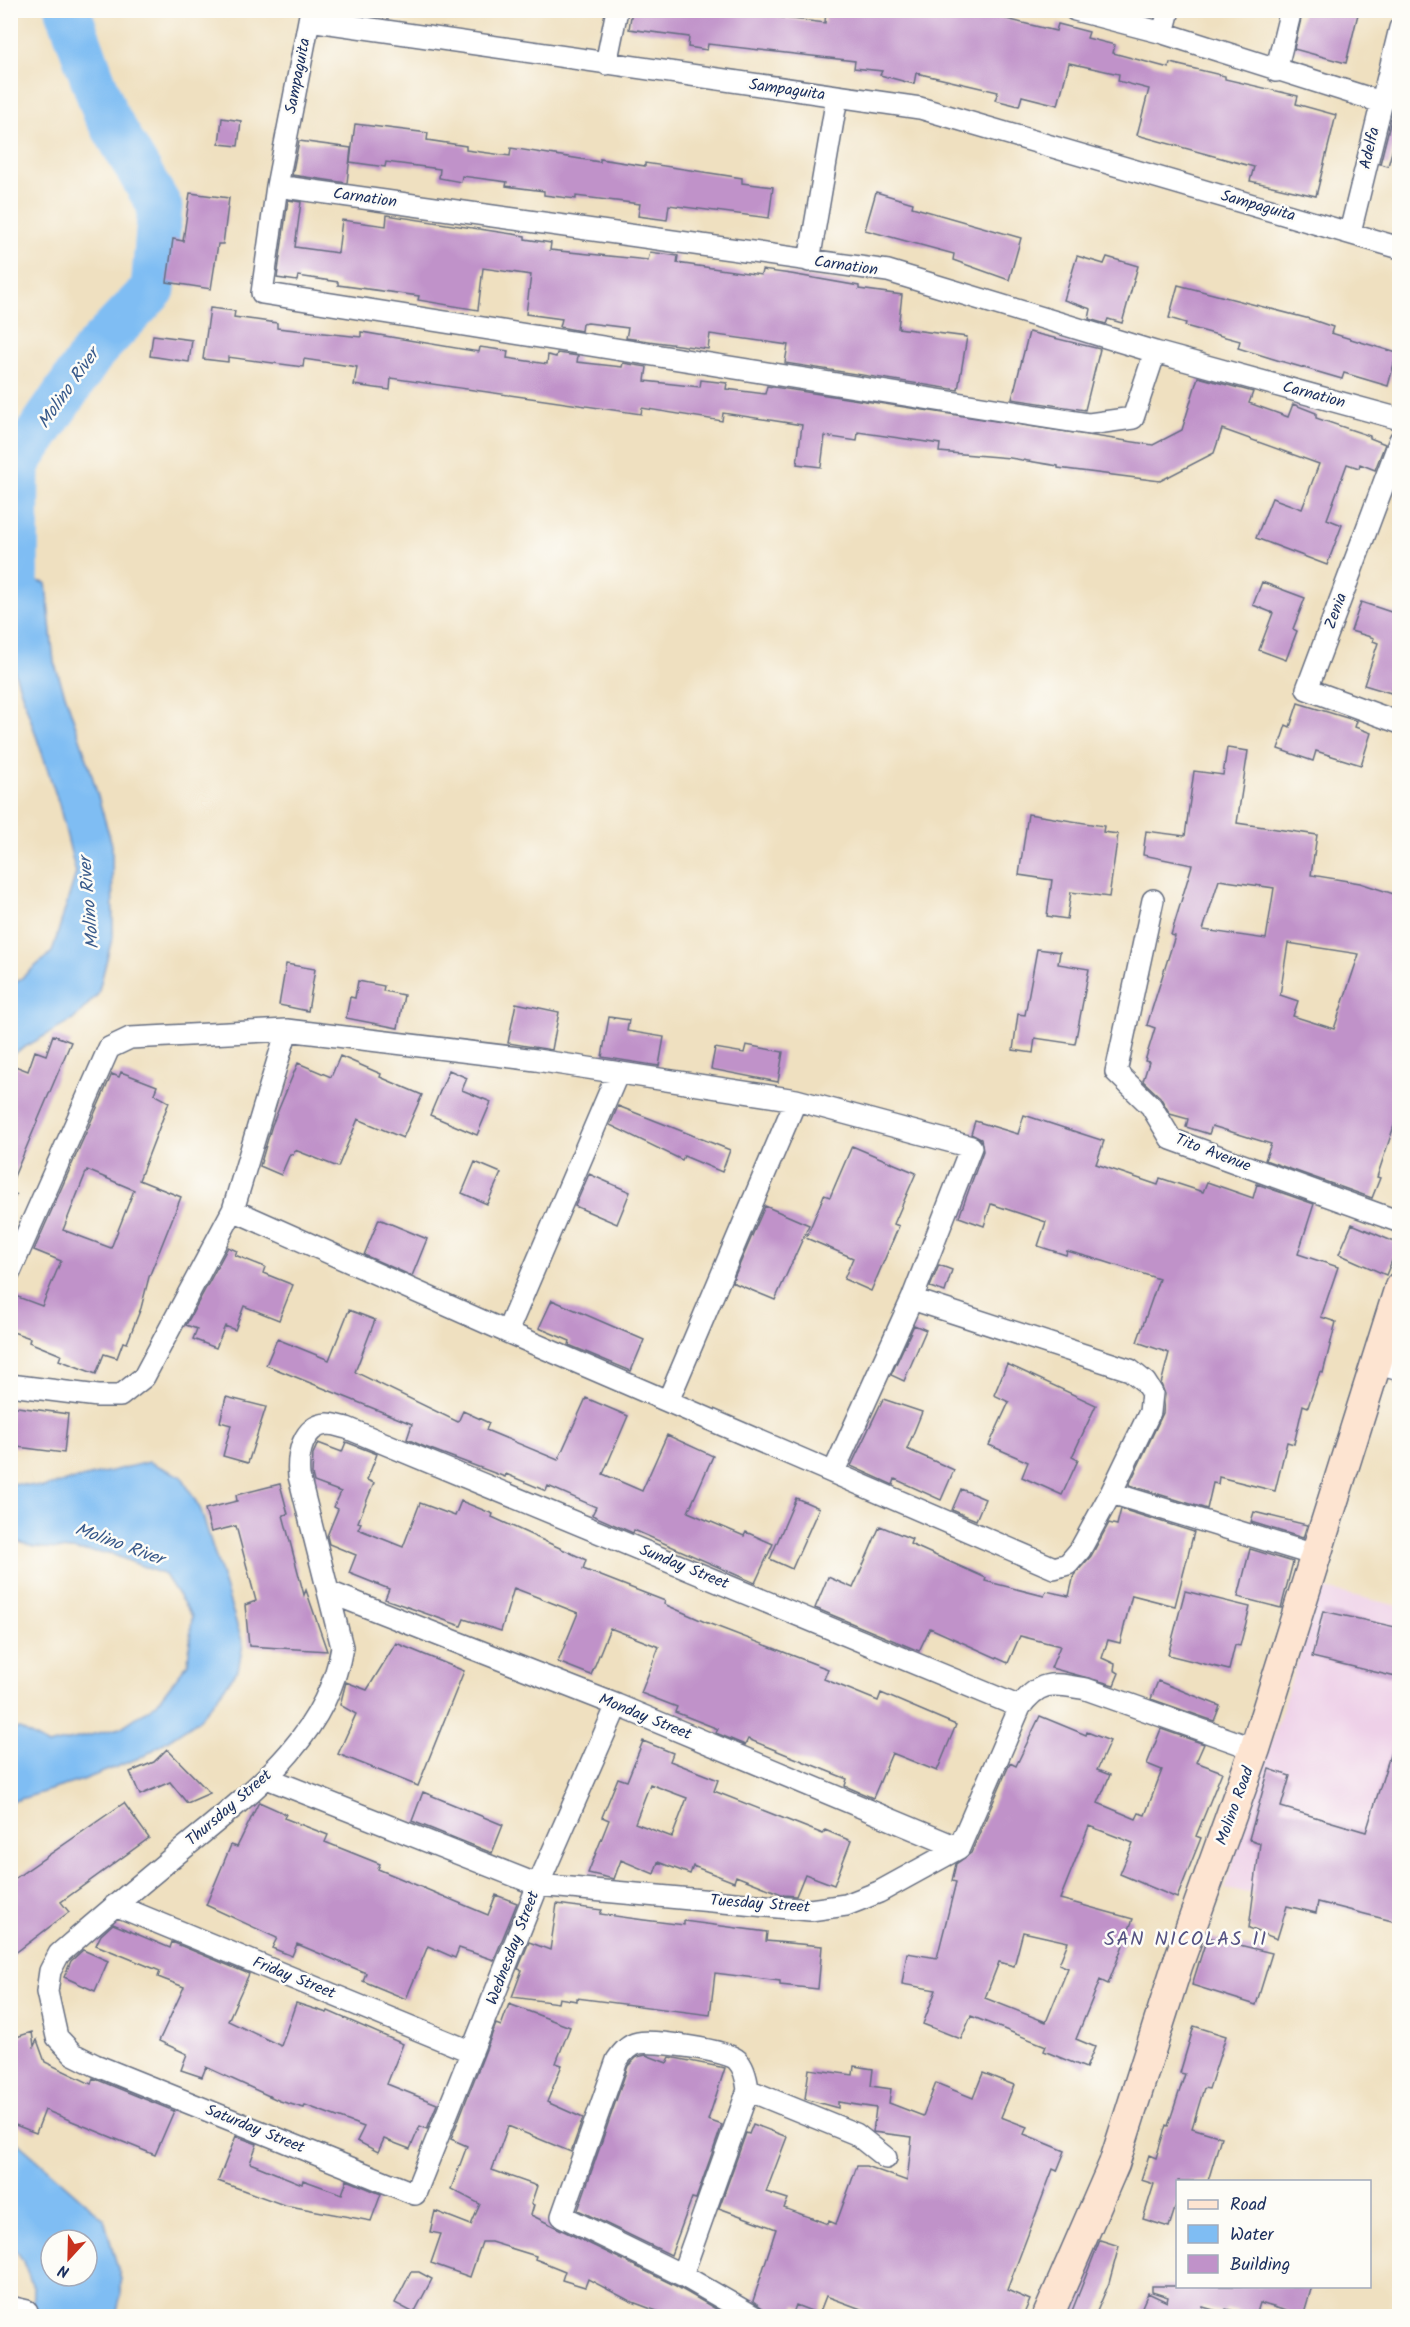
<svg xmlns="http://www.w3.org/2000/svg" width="1410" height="2327" viewBox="0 0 1410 2327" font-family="Kalam,sans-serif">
<rect width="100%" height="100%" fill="#fdfcf7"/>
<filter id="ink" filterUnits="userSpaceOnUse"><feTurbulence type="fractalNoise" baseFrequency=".0167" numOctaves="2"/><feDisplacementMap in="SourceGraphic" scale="12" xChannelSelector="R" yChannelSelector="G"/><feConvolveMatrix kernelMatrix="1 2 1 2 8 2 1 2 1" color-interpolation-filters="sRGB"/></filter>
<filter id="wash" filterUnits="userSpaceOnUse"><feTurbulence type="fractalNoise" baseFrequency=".008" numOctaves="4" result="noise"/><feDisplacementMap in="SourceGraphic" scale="24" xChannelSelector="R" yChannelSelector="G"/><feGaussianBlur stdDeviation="1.35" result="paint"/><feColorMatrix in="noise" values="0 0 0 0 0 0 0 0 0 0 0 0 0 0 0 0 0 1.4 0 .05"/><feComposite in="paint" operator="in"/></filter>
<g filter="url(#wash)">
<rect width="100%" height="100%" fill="#efe0c0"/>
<path fill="#eed0e8" d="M1321,1588L1399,1606V1916L1224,1889Z"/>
<path fill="#7fbdf3" stroke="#4d76a8" stroke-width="1.5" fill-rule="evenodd" d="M11,576L46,583L54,662L89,765L112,845L113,935L98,994L73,1020L11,1055V987L52,952L76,873L59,804L15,673L11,648Z
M149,1462L181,1476L201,1510L243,1644L238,1670L199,1720L144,1756L83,1780L11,1802V1732L18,1728L48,1745L120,1728L156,1704L188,1663L192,1616L165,1575L109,1553L33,1547L11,1539V1483L43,1487Z
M10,2136L104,2219L121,2279V2295L116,2316H33L34,2290L22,2259L11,2243ZM51,2240H87V2276H51Z"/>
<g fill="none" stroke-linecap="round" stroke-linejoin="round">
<path stroke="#7fbdf3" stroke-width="45" d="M27,639L16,586L17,464L94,351L153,289L160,207L105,113L68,10"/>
</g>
<g id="blocks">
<path fill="#c092c9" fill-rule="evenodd" d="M632,10H778L777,17L825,23L826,10H969L1056,31L1058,24L1089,32L1087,38L1115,45L1113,53L1169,68L1170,63L1225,76V79L1298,96L1296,104L1336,115L1316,196L1250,181L1254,167L1137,135L1149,89L1118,81L1119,74L1069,63L1058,105L1022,96L1019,106L995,100L998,92L916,73L914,84L880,75L882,71L854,68L855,61L708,44L707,50L688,47L689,37L629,29Z
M1303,10H1359L1346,63L1294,49Z
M1400,84V123L1388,166L1380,164Z
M222,118L241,121L238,146L219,144Z
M355,124L428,133L427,140L466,146V150L510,156L511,148L600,162V159L645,166V163L742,178V183L773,187L769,218L669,205L667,220L638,216L640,204L576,196V199L544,195V191L506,186L507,182L462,176L461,182L439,178L440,169L386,162L385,167L350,162Z
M299,141L351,148L347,183L292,175Z
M876,192L913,203L912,207L1021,238L1009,280L953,260L954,254L865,230Z
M190,193L229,198L223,244H218L211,289L167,282L173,239L183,241Z
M288,200L301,202L295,247L338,253L342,220L386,226L387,215L525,236V239L551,243L550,250L648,260L650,252L678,256L677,263L761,275L762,270L791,274L859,286V289L902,295L898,328L967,337L958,390L785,363L788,345L710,334L708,349L626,338L628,328L588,323L582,324L581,331L560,327L562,319L526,314L531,275L483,268L478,310L418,300L419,296L338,285V282L298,276L297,281L277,278Z
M1077,256L1104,264L1107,257L1138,266L1122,323L1108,319L1106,324L1089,319L1091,309L1064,300Z
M1178,285L1310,319L1333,327L1331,333L1397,353L1388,386L1344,373L1342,379L1277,360L1238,348L1240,341L1185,326L1186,323L1169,318Z
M210,308L235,311L234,317L277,323V328L361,337V332L479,352L480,347L508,351L507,358L547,364L548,355L556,357L557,353L578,356L577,362L622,367L623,363L647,367L645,381L700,387L701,380L727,383L726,389L765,394L767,386L1153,445L1182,430L1198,377L1253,392L1249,403L1288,417L1293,404L1316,413V418L1370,436V438L1385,444L1375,470L1360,464L1359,468L1347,464L1327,519L1342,525L1327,565L1256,538L1272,498L1302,509L1319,464L1222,429L1214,453L1160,481L1058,468V466L1010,458L939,452L940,444L858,432L857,441L825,436L821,467L797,464L802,425L723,413L722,421L642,408L641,414L391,378L390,390L354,385L357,367L304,359L303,367L228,357V362L203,359Z
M1029,332L1100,349L1085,410L1012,399Z
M153,335L192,340L189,362L150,356Z
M1262,582L1305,598L1293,629L1297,631L1286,660L1259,650L1273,613L1253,605Z
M1361,602L1400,615V668L1391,693L1364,685L1378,643L1373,641L1374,638L1351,631Z
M1298,703L1357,721L1355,727L1371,733L1361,765L1316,751L1313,761L1278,749L1286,725L1290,727Z
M1227,748L1248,751L1237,823L1317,835L1311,875L1360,883L1400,896V1125L1395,1123L1377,1177L1380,1178L1372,1198L1265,1160L1271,1144L1212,1126L1209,1134L1186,1127L1188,1119L1170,1114L1160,1097L1143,1081L1149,1062L1145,1061L1155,1028L1147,1025L1175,936L1171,935L1192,865L1143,855L1146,831L1185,836L1194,771L1223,775ZM1219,880L1274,888L1266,939L1203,930ZM1288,943L1359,954L1334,1029L1293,1016L1298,1001L1280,995Z
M1028,814L1104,826L1103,832L1118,834L1109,897L1071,892L1067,919L1047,916L1052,880L1019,875Z
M1037,949L1060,952L1058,964L1089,969L1075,1044L1035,1038L1033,1053L1013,1050L1018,1014L1025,1015Z
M286,964L315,969L308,1011L279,1005Z
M358,981L384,986L383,991L404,995L398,1028L346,1018L350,997L355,998Z
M516,1003L559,1012L552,1050L508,1043Z
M609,1017L629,1020L627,1031L664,1037L659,1066L602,1057Z
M53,1035L71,1042L10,1186V1064L28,1071L35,1051L46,1055Z
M746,1045L783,1052L778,1082L711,1069L715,1048L744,1053Z
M340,1056L381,1074L380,1077L422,1095L403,1138L358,1119L338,1167L295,1150L293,1155L290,1154L281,1175L260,1166L272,1125L298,1063L331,1077Z
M449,1070L467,1078L462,1090L491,1102L477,1135L430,1115Z
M121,1072L157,1086L154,1094L169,1102L139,1180L181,1197L149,1277L141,1308L127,1343L123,1342L117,1358L104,1354L96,1374L59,1360L61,1355L29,1342L30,1338L10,1331V1294L42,1306L61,1261L34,1250L112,1074L119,1077ZM87,1170L134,1190L111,1248L63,1230Z
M618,1106L730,1150L722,1172L684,1156L682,1160L610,1125Z
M1024,1115L1104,1141L1096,1164L1158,1185L1160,1178L1203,1192L1207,1182L1253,1198L1257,1184L1314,1204L1298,1254L1338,1267L1321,1317L1336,1322L1323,1373L1320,1372L1308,1407L1303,1405L1294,1444L1287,1442L1275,1491L1219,1477L1218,1484L1213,1483L1207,1509L1129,1485L1163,1413L1165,1394L1161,1384L1169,1353L1137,1342L1159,1279L1103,1261L1067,1251L1066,1255L1038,1246L1046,1222L991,1204L984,1226L959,1217L983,1151L981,1139L971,1134L975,1121L1018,1134Z
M852,1146L916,1173L894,1224L899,1226L871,1291L844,1279L853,1258L806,1238L824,1195L830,1197Z
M475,1162L501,1173L487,1204L462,1193Z
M589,1174L630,1192L617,1224L575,1206Z
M765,1206L809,1225L775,1300L732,1282Z
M379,1219L427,1239L412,1276L364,1255Z
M1352,1224L1399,1244L1386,1275L1339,1254Z
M228,1247L237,1251L235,1255L265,1267L263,1273L293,1285L279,1320L244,1306L235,1330L225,1326L216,1348L193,1339L197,1329L186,1325Z
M939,1265L952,1270L945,1292L930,1287Z
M552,1300L644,1340L631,1371L569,1345L570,1341L539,1328Z
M349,1310L375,1320L355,1372L458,1422L463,1411L489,1423L486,1430L558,1460L586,1398L628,1416L603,1474L642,1491L667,1435L713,1456L688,1512L744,1536L746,1532L773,1544L755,1583L634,1530L633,1533L592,1515L596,1507L548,1486L546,1491L506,1474L505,1477L425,1447L407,1439L412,1424L266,1365L277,1339L329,1360Z
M914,1325L926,1330L904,1381L891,1375Z
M1007,1364L1096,1405L1072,1457L1078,1460L1062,1495L1022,1477L1028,1462L989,1445L1009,1402L994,1395Z
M226,1397L266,1407L248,1463L223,1456L231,1425L220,1422Z
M883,1399L922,1412L907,1449L954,1470L941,1500L895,1479L893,1485L851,1466Z
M10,1406L68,1414L64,1453L10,1446Z
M346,1442L377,1454L367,1480L374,1483L358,1522L361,1523L358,1529L403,1547L420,1503L455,1516L461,1501L493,1514L492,1517L586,1560L583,1569L665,1601L664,1604L705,1622L828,1669L824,1679L878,1701L881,1693L956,1725L937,1771L892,1753L873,1798L845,1786L847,1779L748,1739L745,1745L716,1733L718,1729L675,1712L677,1707L641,1693L659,1647L610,1628L591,1675L558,1662L578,1613L514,1588L501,1631L464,1619L461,1626L385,1599L389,1589L349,1573L356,1555L329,1544L327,1536L338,1509L334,1507L341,1492L314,1482L312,1474L313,1454L318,1443L342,1452Z
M280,1484L288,1514L283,1515L304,1595L306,1590L327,1651L249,1646L245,1605L256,1601L236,1526L211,1532L205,1509L237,1501L236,1495Z
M961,1489L985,1499L976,1520L952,1510Z
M796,1498L819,1508L792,1569L770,1559Z
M1121,1509L1194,1532L1175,1606L1132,1595L1120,1643L1108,1640L1102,1658L1115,1664L1114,1670L1119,1673L1114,1685L1051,1668L1060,1646L1020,1636L1008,1663L930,1628L919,1651L815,1608L828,1577L853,1588L880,1526L912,1539L910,1544L986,1578L985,1581L1044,1596L1046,1591L1069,1596L1074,1575L1091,1556L1109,1523L1117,1525Z
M1254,1512L1307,1525L1303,1538L1251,1522Z
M1250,1549L1293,1562L1281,1608L1238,1597Z
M1185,1591L1250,1607L1240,1646L1235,1645L1229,1670L1168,1655Z
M1323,1611L1400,1628V1678L1312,1657Z
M396,1643L464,1671L418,1786L338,1754L356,1714L340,1705L346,1682L367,1690Z
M1158,1681L1220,1706L1214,1721L1151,1699Z
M1040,1716L1086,1735L1087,1732L1110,1741L1097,1770L1110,1775L1098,1803L1136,1819L1139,1813L1145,1815L1162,1770L1147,1764L1161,1729L1204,1744L1196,1762L1222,1772L1196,1836L1201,1838L1177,1898L1120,1874L1133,1843L1089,1826L1060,1899L1133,1919L1108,1984L1100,1980L1076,2039L1095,2047L1086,2068L1044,2051L1046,2046L971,2016L961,2039L923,2024L936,1990L902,1984L907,1953L937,1958L956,1882L952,1881L956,1864L971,1853L1010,1763L1016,1766ZM1023,1932L1068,1942L1059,1964L1068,1968L1046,2022L985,1998L999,1962L1014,1966Z
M1395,1739L1400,1740V1923L1318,1902L1316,1913L1287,1906L1277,1939L1249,1928L1260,1843L1249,1839L1269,1769L1290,1776L1281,1807L1366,1832Z
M643,1741L673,1753L670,1761L718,1780L714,1791L823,1834L825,1830L851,1841L834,1885L805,1874L796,1896L784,1895L736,1876L734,1882L693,1866L690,1874L658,1862L654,1874L621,1860L614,1879L588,1873L609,1820L602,1817L618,1778L627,1781ZM650,1784L687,1798L672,1837L635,1823Z
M167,1749L210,1793L187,1803L170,1782L140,1795L130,1772L154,1762Z
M423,1792L503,1825L492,1853L412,1821Z
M259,1802L286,1814L284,1818L328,1835L325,1842L380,1864L378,1869L488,1915L496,1895L517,1903L494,1960L459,1948L455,1958L428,1946L406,1999L363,1981L366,1973L297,1944L292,1956L272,1948L277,1938L206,1905L231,1845L237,1847Z
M124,1803L149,1838L61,1902L69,1912L10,1957V1882Z
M557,1904L602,1910L600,1914L644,1920L684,1925V1921L767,1932L766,1941L822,1946L818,1989L780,1985V1981L715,1973L710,2015L577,1998V2001L559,1998L558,2003L512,1997L522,1970L518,1969L529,1942L550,1950Z
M113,1924L170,1948L172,1942L249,1974L228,2021L281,2046L296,2003L327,2013L328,2011L403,2044L387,2084L437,2104L427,2129L420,2126L410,2149L384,2139L378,2152L357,2141L364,2127L305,2105L304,2108L280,2101L206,2067L202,2077L181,2070L187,2054L159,2041L184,1987L158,1977L160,1971L96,1945L101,1935Z
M1207,1937L1272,1953L1256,2005L1192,1985Z
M83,1950L108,1961L95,1991L64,1977L71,1961Z
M509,2004L570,2027L556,2063L562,2065L547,2102L583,2118L571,2152L508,2126L492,2170L537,2186L531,2204L534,2205L531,2215L676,2286L728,2316H670L630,2301L588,2279L585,2287L562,2280L565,2271L535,2259L536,2256L491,2242H482L470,2277L431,2263L441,2234L430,2232L435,2211L471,2225L480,2204L451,2189L467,2146L451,2139L496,2024L501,2026Z
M1194,2026L1226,2036L1209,2089L1204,2088L1192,2128L1221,2137L1208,2181H1178V2199L1169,2227L1143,2219L1154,2184L1141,2180L1149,2155L1156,2158L1166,2125L1168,2126L1185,2074L1180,2073Z
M32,2032L34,2046L37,2040L45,2062L91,2084L93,2078L174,2111L155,2155L45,2110L36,2133L10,2123V2039Z
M646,2055L667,2063L670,2057L725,2068L708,2120L722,2125L696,2199L692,2198L671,2255L578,2210L628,2066L637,2057Z
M854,2066L873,2069L871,2086L891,2089L889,2103L923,2116L936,2083L973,2098L983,2073L1014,2085L1001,2117L1027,2127L1024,2134L1065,2151L1057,2171L1053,2169L1007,2290L1030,2300L1023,2316H867L869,2312L826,2296L819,2314L796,2305L792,2316H766L764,2309L753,2301L776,2229L719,2208L746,2133L749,2134L753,2124L787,2137L766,2192L788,2199L784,2208L828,2224L829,2221L836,2224L857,2166H866L907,2181L912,2137L873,2132L876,2108L838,2102V2108L805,2099L809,2069L853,2075Z
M236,2136L257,2144L250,2163L302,2184L303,2180L342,2194L347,2180L381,2194L371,2221L284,2205L218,2181Z
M1100,2240L1119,2246L1109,2283L1095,2316H1070Z
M411,2272H419L432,2279L414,2313L395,2303Z
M1152,2286H1312L1303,2316L1260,2303L1256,2316L1226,2309L1224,2313L1203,2307L1201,2315L1196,2313L1202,2316H1138L1148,2293L1167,2302L1168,2297L1152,2292Z"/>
</g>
</g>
<g filter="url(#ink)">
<use href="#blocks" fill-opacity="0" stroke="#656d80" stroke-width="1.5"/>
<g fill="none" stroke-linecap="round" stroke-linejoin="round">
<g stroke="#656d80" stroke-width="24">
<path id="street" d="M311,10L277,186L262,293L1089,424L1133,418L1155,352
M1075,10L1163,33L1381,102
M309,20L920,108L1400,248
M1163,33L1169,10
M606,64L617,10
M1276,71L1291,10
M277,186L888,271L1155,352L1400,419
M1350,232L1400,28
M809,261L837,97
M1400,440L1307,689L1400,723
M1153,900L1116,1072L1151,1106L1171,1139L1400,1222
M287,1030L536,1060L796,1100L971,1147L912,1299L834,1471
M233,1210L507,1332L1054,1568L1068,1564L1080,1550L1111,1493L1150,1412L1152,1393L1145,1382L1130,1370L912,1299
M10,1272L109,1048L130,1038L287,1030L233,1210L144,1377L120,1396H98L10,1385
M507,1332L617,1075
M1374,1363L1400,1370
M668,1401L796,1100
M1111,1493L1315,1555
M329,1592L617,1705L959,1848
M617,1705L538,1885L415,2194L95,2065L73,2054L57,2037L47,1992L50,1971L59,1954C98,1920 138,1886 178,1853C245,1797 327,1740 342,1647L299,1476C297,1456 302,1425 328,1424C334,1424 342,1427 347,1428L1020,1707
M267,1778L538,1885L810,1910L846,1905L879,1892L959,1848L1020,1707C1041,1678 1055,1684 1086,1689L1255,1749
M115,1905L472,2052
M748,2090L856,2134L886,2158
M682,2275L748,2090C747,2081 744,2067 737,2060C727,2050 652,2040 638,2043C628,2045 622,2053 617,2060L562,2216L682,2275L753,2316
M10,2307L27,2311"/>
</g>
<g stroke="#656d80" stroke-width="33">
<path id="secondary" d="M1048,2316L1114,2164L1177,1966L1255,1749L1400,1287"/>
</g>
<path stroke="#656d80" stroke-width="4" stroke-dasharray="1.5 4.5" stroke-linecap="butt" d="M10,1192L20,1198"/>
<use href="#street" stroke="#fff" stroke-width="21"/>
<use href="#secondary" stroke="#fde4d1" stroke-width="30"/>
</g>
</g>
<g text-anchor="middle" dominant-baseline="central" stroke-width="5" stroke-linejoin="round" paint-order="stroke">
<g font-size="16" fill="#1b2f5e" stroke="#fdfcf7">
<text transform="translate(298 76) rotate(-79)">Sampaguita</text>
<text transform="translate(787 90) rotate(8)">Sampaguita</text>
<text transform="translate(1370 148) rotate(-77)">Adelfa</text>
<text transform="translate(365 198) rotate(8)">Carnation</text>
<text transform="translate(1258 206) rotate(16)">Sampaguita</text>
<text transform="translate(846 266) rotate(8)">Carnation</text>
<text transform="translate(1314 395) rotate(15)">Carnation</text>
<text transform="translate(1336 611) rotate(-70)">Zenia</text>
<text transform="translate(1213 1153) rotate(21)">Tito Avenue</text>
<text transform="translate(684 1567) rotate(22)">Sunday Street</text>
<text transform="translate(645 1717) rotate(22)">Monday Street</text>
<text transform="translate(1235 1806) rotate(-70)">Molino Road</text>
<text transform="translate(229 1808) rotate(-41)">Thursday Street</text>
<text transform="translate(760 1904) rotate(4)">Tuesday Street</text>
<text transform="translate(513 1948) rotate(-69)">Wednesday Street</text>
<text transform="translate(294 1978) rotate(22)">Friday Street</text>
<text transform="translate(255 2129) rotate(22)">Saturday Street</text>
</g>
<g font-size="18" font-style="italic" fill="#395a8b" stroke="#fdfcf7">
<text transform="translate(69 389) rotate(-55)">Molino River</text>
<text transform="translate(90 903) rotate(-95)">Molino River</text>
<text transform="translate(119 1545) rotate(20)">Molino River</text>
</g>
<g font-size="20" letter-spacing="1.5" fill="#555283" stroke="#fdfcf7">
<text x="1186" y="1940">SAN NICOLAS II</text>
</g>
</g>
<rect width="1410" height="2327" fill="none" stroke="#fdfcf7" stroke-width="36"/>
<rect x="1176" y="2180" width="195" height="108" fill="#fdfcf7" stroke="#a3aaba" stroke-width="1.5"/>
<rect x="1188" y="2200" width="30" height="9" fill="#fde4d1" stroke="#a3aaba" stroke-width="1.5"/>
<text x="1230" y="2210" font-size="18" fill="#1b2f5e">Road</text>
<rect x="1188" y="2225" width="30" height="18" fill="#7fbdf3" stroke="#a3aaba" stroke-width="1.5"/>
<text x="1230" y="2240" font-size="18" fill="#1b2f5e">Water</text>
<rect x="1188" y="2255" width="30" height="18" fill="#c092c9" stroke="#a3aaba" stroke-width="1.5"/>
<text x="1230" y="2270" font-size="18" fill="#1b2f5e">Building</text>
<g transform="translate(69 2258) rotate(202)"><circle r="28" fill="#fdfcf7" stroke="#a3aaba" stroke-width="1.5"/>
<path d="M0-4.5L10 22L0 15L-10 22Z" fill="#c8321e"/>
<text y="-9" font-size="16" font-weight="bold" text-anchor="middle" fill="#1b2f5e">N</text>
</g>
</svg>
